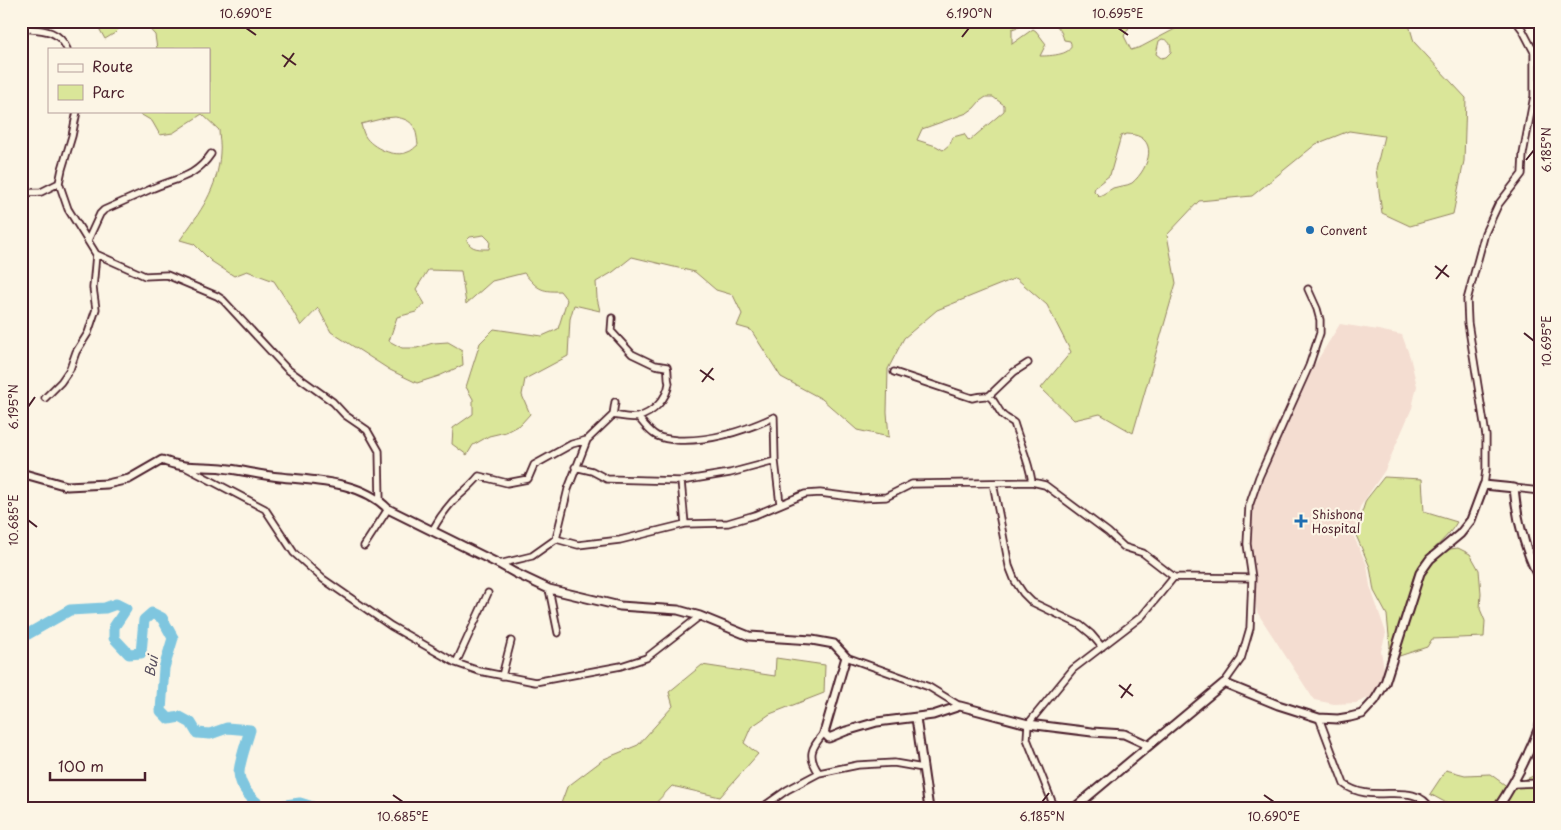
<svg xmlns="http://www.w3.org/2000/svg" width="1561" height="830" viewBox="0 0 1561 830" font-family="'Playpen Sans',sans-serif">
<rect width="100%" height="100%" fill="#fcf5e5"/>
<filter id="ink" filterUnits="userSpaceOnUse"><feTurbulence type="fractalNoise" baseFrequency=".02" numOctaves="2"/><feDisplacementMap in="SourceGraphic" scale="10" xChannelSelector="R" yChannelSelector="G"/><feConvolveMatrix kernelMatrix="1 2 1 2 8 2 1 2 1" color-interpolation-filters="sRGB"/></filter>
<g filter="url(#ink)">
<path fill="#f4ddd1" d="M1340,324L1378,330L1402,335L1410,357L1417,386L1412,408L1385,470L1360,507L1353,535L1367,565L1370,586L1386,633L1381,651L1386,681L1373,696L1356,703L1334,704L1314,700L1257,612L1246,548V503L1270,436Z"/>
<path fill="#dae699" stroke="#928262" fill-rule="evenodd" d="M95,21H127L115,33L105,39Z
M142,21H999L1002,25L1008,21H1035L1012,29V44L1033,29L1036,31L1046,44L1040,56C1049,56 1077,55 1070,41L1064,40C1061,30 1058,24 1047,21H1134L1131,24L1124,36L1131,50L1141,47L1190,21H1408L1414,42L1466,98L1464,161L1453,214L1410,226L1382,213L1376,169L1384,136L1349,131L1316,144L1252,196L1199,201L1167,235L1176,283L1133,433L1100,414L1074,420L1041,388L1071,352L1047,305L1016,278L937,310L904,338L888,369L887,412L889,437L857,430L822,399L781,377L751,330L737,326L742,314L733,295L716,290L695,272L632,257L613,272L596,282L597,298L600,311L574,305L570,319L568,356L525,379L522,395L530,414L521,424L506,432L489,436L473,445L467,455L452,444L453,428L473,414V399L466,387L480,343L494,329L542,336L558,329L567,300L560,291C540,292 537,288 524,273L492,281L466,304L461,271L428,270L416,289L425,304L416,312L397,317L389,341L402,348H417L433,343L448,342L462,350L463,365L439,376L417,383L390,370L331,332L318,308L301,326L289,304L274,281L247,271L234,276L211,261L194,244L180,240C200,212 218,189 220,153C221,145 219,137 219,130L202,114L173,133L160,135L152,121L135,111H209V49H157L155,35ZM1162,39C1170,40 1171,45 1171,52L1166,57L1161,58L1156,54L1159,41ZM986,97H993L1004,105V111L969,141L964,134L953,137L950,144L943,150L936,146L917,140L922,129L967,113L974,108L980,101ZM395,117C414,120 416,127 418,145C415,147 412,151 408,152C395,158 372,148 365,136C363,132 362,128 361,124L385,118ZM1127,134C1160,135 1150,168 1132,183C1127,186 1119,186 1113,188C1108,191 1104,194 1099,196L1094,191L1095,187L1110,175L1121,136ZM484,235L490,241L489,249C481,249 470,250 467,240L470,237Z
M1384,477L1422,479L1424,512L1457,522C1444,545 1416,557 1411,586L1417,592L1423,570L1441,552L1450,549L1458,548L1470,554L1479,570L1481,593L1480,609L1485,621L1484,637L1432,639L1427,647L1387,660L1390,646L1387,615L1374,591L1370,567L1355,533L1366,500Z
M776,658L825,665L824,693L770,714L751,727L744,743L758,754L720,797L672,786L650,809H559L567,787L604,759L638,745L673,706L669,692L702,665L775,676Z
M1446,770L1465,775L1490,774L1508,787L1540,773V795L1526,809H1452V806L1430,794Z"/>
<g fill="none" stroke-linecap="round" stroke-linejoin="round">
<path stroke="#7fc6df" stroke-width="11" d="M21,638L70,610L105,608L116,604L126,609L114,627V638L129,654L141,653L144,620L152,613L162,618L173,638L164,668L161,711L169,719L180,717L191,723L197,733L210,734L227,728L250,730C247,741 239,763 239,773C240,788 253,801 264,808L300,803L319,809"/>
<g stroke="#4a1f2b" stroke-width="9">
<path id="minor" d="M21,28C40,30 58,28 67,49
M1534,52L1540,43
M77,111L72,136L62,169L59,183L68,209L96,254L145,276L167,275L217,296L223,300L287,369L333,402L345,415L367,430L379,451L380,501
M21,193L41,192L59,183
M88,240L100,214L104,210C120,203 135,196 151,189C176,178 195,178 211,154
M612,318L611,331L632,354L655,365L667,367C669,373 667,378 669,383C667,399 653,413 638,417C630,419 621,416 613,415
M894,372L972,398C994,393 990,397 1001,413C1003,417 1010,420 1014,423C1020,443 1029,461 1032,482
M989,396L1014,372L1028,363
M45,398L61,382L70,369L76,352L88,333L96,309L93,288L96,254
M638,417C643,423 648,430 654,434C660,439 669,439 676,440C710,442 744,431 774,417L775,461L780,504
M575,467L592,471L607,479L681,481L730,473L775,461
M187,468L265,509L294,553L323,579L391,626L456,663L479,671L535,682L621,666L646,658L700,616
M681,481L685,524
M993,483L1009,566L1015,581L1023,593L1032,602L1080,625L1091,634L1102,647
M1484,485L1486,470V436L1468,323L1467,300L1485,233L1498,205L1522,174L1523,154L1534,96V52L1522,29L1516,21
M1514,488L1540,491
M432,531C438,520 445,510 453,501C462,493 471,486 479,476L507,483L528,479L534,465L572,444L587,440
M556,539L568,489L587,440L613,415L615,402
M364,546L388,509
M499,564L532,556L556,539L578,545L620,540L685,524L728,523L755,515L805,494L820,493L859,498L886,497L912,484L1032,482L1045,485L1108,532L1124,547L1143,553L1174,577L1252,578
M549,589L558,633
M846,657L929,687L960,706
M456,663L488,593
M502,676L511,641
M1224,683L1241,659L1250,628L1252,578L1247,544L1249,506L1259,477L1309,366L1320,333V320L1317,309L1308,289
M1319,718L1344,784C1372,806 1414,779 1431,809
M819,773C807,756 811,748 824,733
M1514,784L1540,783
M760,809L787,790L819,773L858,765L894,763L923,768
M1055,809L1027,739L1028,724L1073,669L1142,616L1174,577"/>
</g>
<g stroke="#4a1f2b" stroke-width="11">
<path id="tertiary" d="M21,473L67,486L107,484L129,479L162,460C182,469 201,466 222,468C241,470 260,475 280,477C316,481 361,481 388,509L499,564L515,573L549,589L620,606L678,610L700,616L749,636L812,640L834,644L846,657L824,733L829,738L846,731L877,722L933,715L960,706L1028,724L1092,732L1124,734L1148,745
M916,718L929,809
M1073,809L1224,683L1278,705L1319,718L1338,719L1350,717L1362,714L1375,700L1385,683L1420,573L1430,559L1460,534L1471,520L1484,485L1514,488C1517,520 1525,551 1540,580
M1497,809C1515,782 1529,755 1540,725"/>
</g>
<use href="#minor" stroke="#fcf5e5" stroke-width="5.5"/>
<use href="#tertiary" stroke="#fcf5e5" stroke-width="7"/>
</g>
</g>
<path fill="none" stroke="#4a1f2b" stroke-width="2" d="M246,28L256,35M1118,28L1128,35M962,37L969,28M282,55L296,65M284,67L294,53M1526,160L1534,150M1435,266L1449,277M1436,279L1447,265M1524,333L1534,341M700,370L714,380M702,382L713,368M28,407L35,397M28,520L37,527M1119,685L1133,696M1121,698L1131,684M393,795L403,802M1264,795L1274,802M1042,802L1049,793"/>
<g fill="#1f6fb2" stroke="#fcf5e5" stroke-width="2">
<circle cx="1310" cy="230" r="5"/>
<path d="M1298.5 513.5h5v5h5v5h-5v5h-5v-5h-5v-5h5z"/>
</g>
<g text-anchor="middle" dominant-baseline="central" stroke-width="4.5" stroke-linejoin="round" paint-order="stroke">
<g font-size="12" fill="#4a1f2b" stroke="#fcf5e5" text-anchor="start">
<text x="1320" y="230">Convent</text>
<text x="1312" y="514">Shishong<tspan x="1312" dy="14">Hospital</tspan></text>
</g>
<g font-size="14" font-style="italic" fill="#5a5161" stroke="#fcf5e5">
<text transform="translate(151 666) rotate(-80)">Bui</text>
</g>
</g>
<rect width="1561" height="830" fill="none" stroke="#fcf5e5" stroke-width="55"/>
<rect x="48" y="48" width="162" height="65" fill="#fcf5e5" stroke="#b59f9b"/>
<rect x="58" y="64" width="25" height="8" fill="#fcf5e5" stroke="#b59f9b"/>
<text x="92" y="72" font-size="15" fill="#4a1f2b">Route</text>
<rect x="58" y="85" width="25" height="15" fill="#dae699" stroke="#b59f9b"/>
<text x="92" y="98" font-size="15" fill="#4a1f2b">Parc</text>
<path d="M50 772v8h95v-8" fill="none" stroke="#4a1f2b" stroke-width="2.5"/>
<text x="58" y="772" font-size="15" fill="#4a1f2b" stroke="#fcf5e5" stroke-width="4" paint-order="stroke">100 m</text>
<rect x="28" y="28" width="1506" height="774" fill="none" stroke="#4a1f2b" stroke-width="2"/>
<g font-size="12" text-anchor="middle" fill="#4a1f2b">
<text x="246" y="18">10.690°E</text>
<text x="969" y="18">6.190°N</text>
<text x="1118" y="18">10.695°E</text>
<text transform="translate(1547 150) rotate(-90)" y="4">6.185°N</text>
<text transform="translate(1547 341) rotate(-90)" y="4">10.695°E</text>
<text transform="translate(14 407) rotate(-90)" y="4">6.195°N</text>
<text transform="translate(14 520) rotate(-90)" y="4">10.685°E</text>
<text x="403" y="821">10.685°E</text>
<text x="1042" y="821">6.185°N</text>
<text x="1274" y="821">10.690°E</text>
</g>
</svg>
